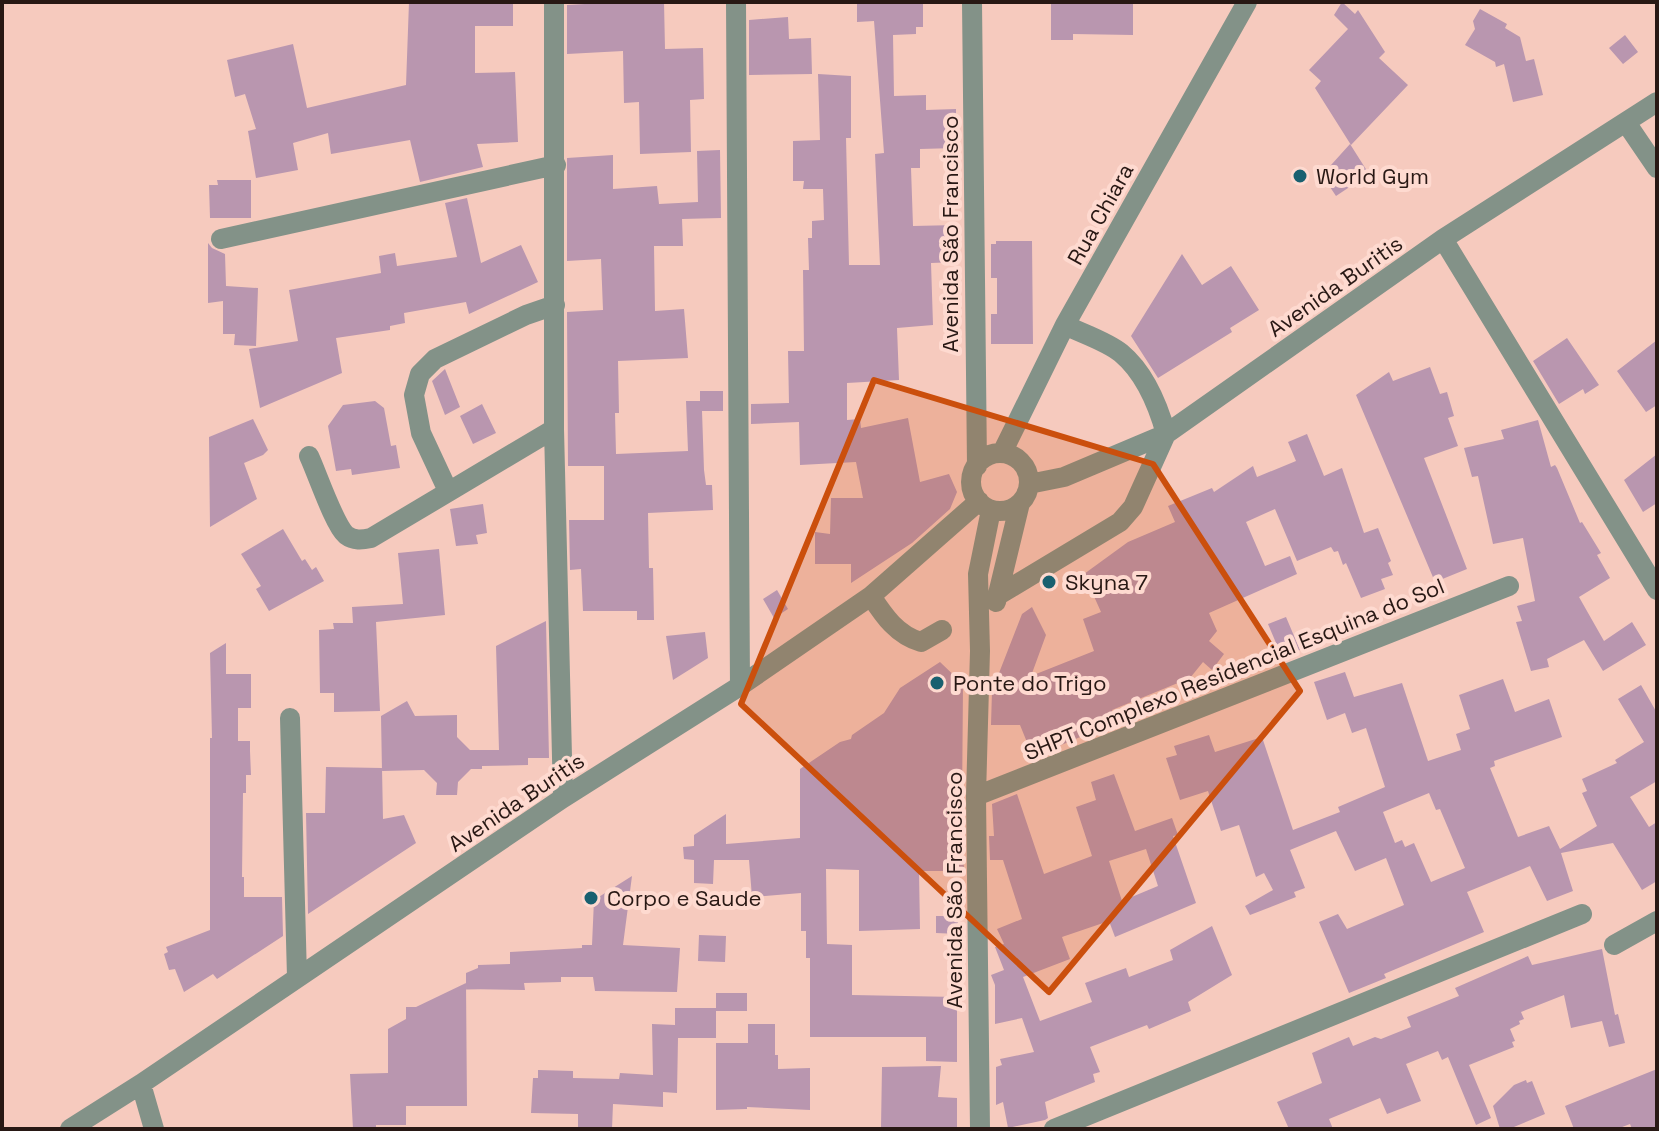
<svg xmlns="http://www.w3.org/2000/svg" width="1659" height="1131" viewBox="0 0 1659 1131" font-family="'Space Grotesk',sans-serif">
<rect width="100%" height="100%" fill="#f6cabe"/>
<path fill="#b996af" fill-rule="evenodd" d="M409,2H513V26H475V73L515,72L518,142L477,144L483,167L420,182L410,140L331,154L328,133L293,143L298,170L256,178L248,131L256,129L245,94L235,97L227,60L293,44L307,108L406,85Z
M620,2H664L665,49L703,48L704,99L690,100L691,152L640,154L639,102L624,103L623,51L567,54V5Z
M857,2H923V27H916V34L893,35L894,96L926,95V110L956,109V148L920,149V168H911L913,226L957,225V262L931,263L933,325L897,328L899,380L847,383V420L860,419L861,428L908,418L920,482L949,474L957,492L950,509L912,543L851,583V564H815V532L830,534L831,498H863L856,462L800,465L799,422L751,424V404L789,403L788,351H804L803,270H809L808,238H812V221L824,220L823,189H803L804,181H793V141L820,140L818,74L851,76V138H846L849,265H880L875,154L884,153L874,21L857,22Z
M1051,2H1133V35L1073,34V40H1051Z
M1342,2L1355,14L1358,10L1385,52L1379,58L1408,85L1351,145L1315,88L1321,81L1309,70L1348,29L1334,15Z
M1480,9L1507,24L1505,28L1520,37L1526,61L1534,59L1543,95L1513,102L1504,64L1496,67L1495,62L1465,45L1475,29L1473,21Z
M788,17L789,39L811,38L812,74L749,75V20Z
M1625,35L1638,52L1623,64L1609,48Z
M1350,144L1369,174L1336,196L1322,175Z
M720,150L721,218L682,219L683,246H654L655,311L684,309L688,358L618,361L619,413H615L616,454L688,451L686,401H700V391H723V411H702L704,470L706,485H712L713,510L648,513L649,568H653L654,620H637V611H583L581,569L570,570L569,520H604V466H568L567,312L603,310L601,259L567,261V158L613,155V189L657,186L659,204L698,202L697,151Z
M217,180H251V218H210L209,185H218Z
M467,198L481,263L521,245L538,282L469,314L466,302L404,313L405,323L390,326V330L336,338L342,373L260,408L249,349L298,341L289,290L381,273L379,256L395,253L397,266L457,257L445,203Z
M996,241H1032L1033,344H991V314H997V278H991V244H996Z
M208,243L212,248L225,254L226,286L258,288L256,346L234,345L235,334H223V301L208,303Z
M1182,254L1202,285L1231,266L1259,310L1230,328L1232,332L1158,378L1131,336Z
M1567,338L1599,385L1585,394L1583,389L1559,404L1533,361Z
M1657,340V405L1646,412L1617,371Z
M1430,367L1440,394L1447,392L1454,416L1448,418L1458,446L1424,458L1467,569L1435,582L1356,395L1389,372L1393,381Z
M445,369L460,407L445,415L432,381Z
M375,401L384,408L391,446L396,445L400,468L352,475L351,469L336,471L328,426L343,405Z
M482,404L496,433L473,444L460,416Z
M253,419L268,450L263,455L244,463L257,499L210,527L209,437Z
M1538,420L1551,467L1555,465L1557,468L1580,523L1582,522L1601,553L1597,555L1610,578L1579,597L1604,641L1632,622L1646,645L1603,671L1584,640L1547,659L1549,667L1531,671L1516,622L1522,621L1517,606L1535,601L1523,538L1493,544L1478,476L1472,477L1464,448L1504,439L1501,430Z
M1307,434L1324,476L1342,468L1364,533L1378,528L1391,561L1388,563L1393,575L1381,579L1385,589L1361,598L1346,563L1343,565L1338,551L1334,552L1331,547L1297,561L1275,509L1246,522L1265,566L1290,556L1297,574L1209,613L1217,631L1209,641L1224,654L1212,670L1203,662L1190,678L1112,710L1114,717L1083,729L1085,735L1033,757L1020,725H991L992,691L1022,614L1032,607L1046,635L1031,676L1094,651L1083,619L1101,612L1084,574L1128,542L1175,522L1168,506L1212,488L1214,492L1253,466L1257,477L1296,461L1288,442Z
M1657,454V503L1643,512L1624,480Z
M483,504L487,533L476,535L478,544L456,546L450,509Z
M283,529L302,561L305,559L312,570L316,567L324,581L269,611L256,589L261,586L241,554Z
M439,549L445,615L376,622L380,711L334,712V693H320L319,630L334,629L333,623H353L352,607L403,604L398,553Z
M777,590L788,609L774,618L763,599Z
M1286,617L1300,650L1282,657L1268,624Z
M546,621L549,758H528V765L482,766V769H471L458,782L457,795H436L437,783L424,770L382,771L381,716L407,701L415,716L457,715V737L470,750H499L496,646Z
M705,632L708,658L673,680L666,636Z
M226,643V674H251V708H238V741H250V751L251,775H246V793H243L242,877H244V897H282L283,936L217,979L213,974L184,992L175,969L169,970L164,954L168,952L166,947L210,930V738H212L210,653Z
M940,662L963,684L962,807L958,836H963L964,871H919L920,929L859,931V870L826,869L827,944L852,945V995L957,997V1062L926,1061V1037H810V958H806V931H801V893L752,897L749,860H714L713,884L694,883V860L684,859L683,847L694,846V835L726,814V844L800,838V769L840,742L851,739L852,735L884,713L900,688Z
M1345,672L1354,697L1402,683L1428,761L1461,750L1456,734L1470,729L1459,695L1503,679L1515,712L1549,699L1562,737L1494,761L1495,766L1490,768L1518,837L1549,826L1560,849L1597,826L1582,793L1587,791L1582,779L1617,763L1615,760L1644,742L1618,699L1641,685L1657,713V781L1630,797L1649,827L1657,822V881L1642,890L1613,843L1561,853L1573,891L1547,901L1530,866L1467,892L1484,932L1384,974L1386,978L1349,993L1319,922L1338,914L1347,929L1404,905L1386,858L1355,871L1336,831L1290,850L1305,888L1294,892L1296,897L1250,915L1245,906L1273,890L1264,873L1256,877L1239,825L1221,831L1208,791L1180,800L1166,758L1177,755L1174,746L1209,735L1215,752L1262,737L1293,830L1340,812L1338,807L1385,787L1366,728L1352,733L1345,713L1327,720L1314,682ZM1429,793L1436,810L1440,809L1465,868L1431,882L1414,843L1405,847L1402,840L1395,843L1383,812Z
M326,767L382,768L383,819L404,815L416,843L308,914L306,813H325Z
M1114,774L1135,831L1172,818L1178,835L1173,836L1196,903L1115,937L1109,921L1062,937L1070,959L1023,977L1040,1021L1092,1002L1085,983L1126,968L1129,977L1173,960L1170,950L1212,926L1232,975L1188,1002L1191,1011L1149,1029L1147,1025L1090,1047L1100,1072L1093,1074L1095,1082L1045,1102L1048,1118L1045,1120L1008,1128L1003,1102L996,1105V1067L1002,1065L1000,1059L1034,1052L1022,1018L995,1024V985L991,975L1004,970L995,947L1004,944L997,929L1022,919L1003,860H990L989,836H994L992,804L1017,794L1044,874L1092,856L1076,807L1096,800L1091,782ZM1146,849L1158,886L1122,901L1109,861Z
M632,876L623,945L680,948L677,992L595,991L593,977H561V982L524,983L525,990L466,989V973L478,968V965L510,964V952L582,948V945H592L594,900Z
M936,916H958V934L936,933Z
M699,935L726,936L725,962L698,961Z
M1602,949L1615,1015L1618,1014L1625,1043L1609,1047L1602,1021L1571,1028L1564,995L1521,1012L1524,1019L1519,1021L1520,1024L1510,1029L1515,1041L1512,1042L1514,1047L1469,1065L1491,1118L1476,1125L1448,1057L1442,1060L1438,1051L1406,1064L1421,1101L1387,1114L1380,1098L1329,1119L1333,1129H1289L1277,1102L1322,1083L1312,1053L1349,1037L1353,1046L1375,1037L1381,1039L1411,1027L1407,1017L1459,996L1455,988L1528,956L1532,965Z
M466,983L467,1106H406V1125H376V1129H353L350,1074L388,1073V1029L406,1019V1007H416Z
M716,993H747V1011H716Z
M675,1008H716V1038H678L677,1093L663,1092V1107L613,1104L612,1129H578V1114L531,1113L533,1078H538V1070L573,1071V1078L619,1079L620,1073L653,1075L652,1024L675,1025Z
M748,1024H775V1055H778V1069L810,1068V1110L747,1107V1109L716,1110V1043H748Z
M941,1066L938,1097L957,1098V1128L881,1127L882,1067Z
M1657,1069V1129H1632L1630,1124L1617,1129H1574L1565,1106Z
M1526,1080L1527,1083L1532,1081L1545,1114L1509,1129H1500L1493,1106L1514,1085Z"/>
<g fill="none" stroke-linecap="round" stroke-linejoin="round">
<path stroke="#839288" stroke-width="20" d="M554,2V429L563,798
M736,2L740,686
M972,2L977,466
M1627,124L1657,168
M221,239L556,165
M1443,239L1657,590
M1002,453L1065,325L1247,2
M971 482a29 29 0 1 1 58 0a29 29 0 1 1-58 0Z
M309,456C317,473 334,524 346,535C354,541 362,540 371,538L554,429
M1029,484L1064,477L1166,434L1443,239L1657,102
M448,491L421,433L414,395L420,374L435,359L526,315L555,305
M871,596C884,616 897,635 921,642L942,630
M997,596L1120,522L1133,507L1166,434C1158,405 1145,373 1121,353C1106,341 1083,334 1065,325
M996,602L1020,503
M290,718L297,977
M976,796L1509,586
M1614,945L1657,921
M141,1084L154,1129
M70,1129L141,1084L563,798L740,686L871,596L979,501
M980,1129L976,796L980,651L978,574L991,510
M1054,1129L1582,914"/>
</g>
<path fill="#cb4f0d" fill-opacity="0.2" stroke="#cb4f0d" stroke-width="6" stroke-linejoin="round" d="M874,380L1153,464L1300,691L1049,992L741,704Z"/>
<g fill="#196070" stroke="#fedad0" stroke-width="3">
<circle cx="1300" cy="176" r="8"/>
<circle cx="1049" cy="582" r="8"/>
<circle cx="937" cy="683" r="8"/>
<circle cx="591" cy="898" r="8"/>
</g>
<g text-anchor="middle" dominant-baseline="central" stroke-width="8" stroke-linejoin="round" paint-order="stroke">
<g font-size="22" fill="#281814" stroke="#fedad0" text-anchor="start">
<text x="1316" y="176">World Gym</text>
<text x="1065" y="582">Skyna 7</text>
<text x="953" y="683">Ponte do Trigo</text>
<text x="607" y="898">Corpo e Saude</text>
</g>
<g font-size="22" fill="#281814" stroke="#fedad0">
<text transform="translate(1100 214) rotate(-61)">Rua Chiara</text>
<text transform="translate(950 234) rotate(-90)">Avenida São Francisco</text>
<text transform="translate(1335 286) rotate(-35)">Avenida Buritis</text>
<text transform="translate(1234 669) rotate(-22)">SHPT Complexo Residencial Esquina do Sol</text>
<text transform="translate(516 802) rotate(-34)">Avenida Buritis</text>
<text transform="translate(954 890) rotate(-90)">Avenida São Francisco</text>
</g>
</g>
<rect width="1659" height="1131" fill="none" stroke="#281814" stroke-width="8"/>
</svg>
